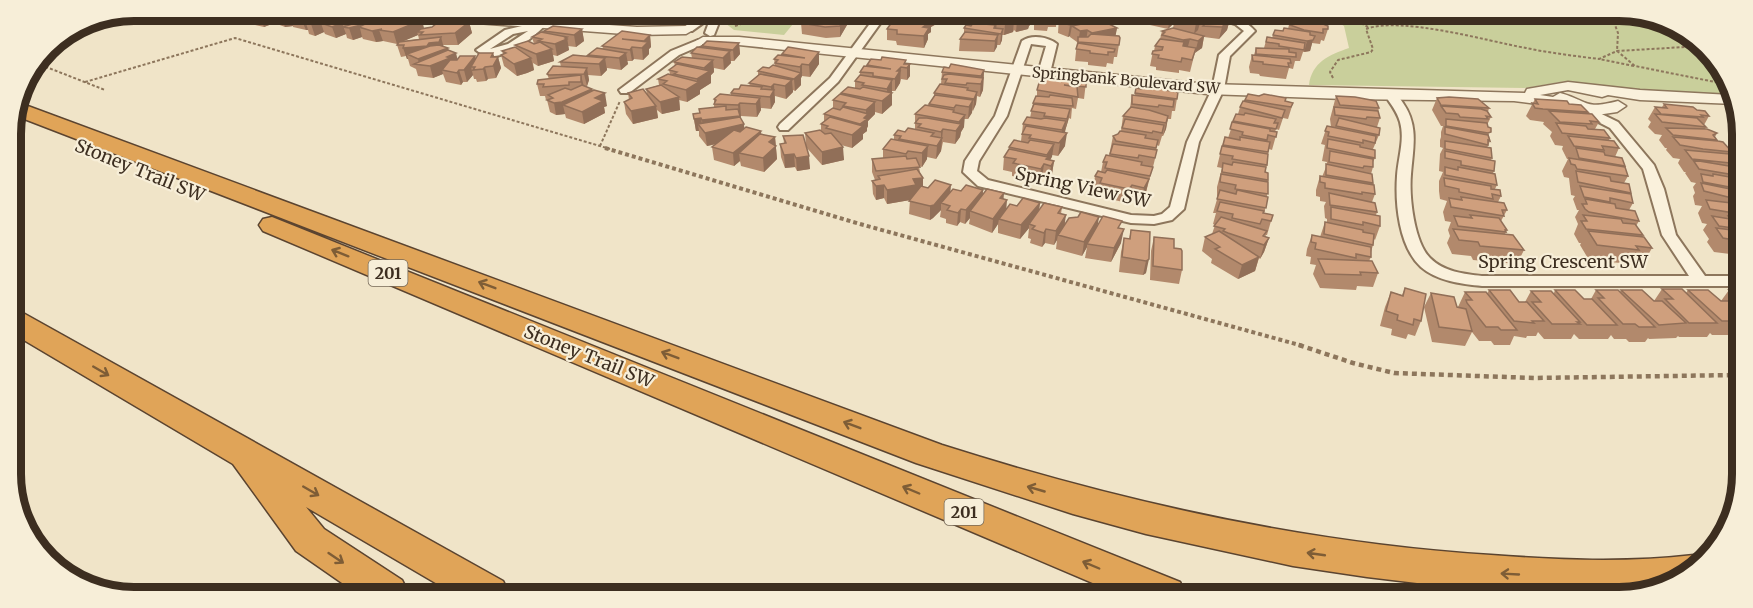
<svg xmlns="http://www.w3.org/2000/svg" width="1753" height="608" viewBox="0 0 1753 608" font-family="Merriweather,serif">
<rect width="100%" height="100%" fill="#f0e4c8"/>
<path fill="#c9cf9b" d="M727,13H802L784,35L734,30L725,23Z
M1328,16L1658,17L1712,53L1732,96L1626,90L1566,81L1525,88L1309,85C1312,62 1329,55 1349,48L1344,26Z"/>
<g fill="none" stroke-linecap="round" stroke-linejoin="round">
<g stroke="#8d765c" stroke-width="4">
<path id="minor" d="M547,12H558C542,30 500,72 476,50L505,30L535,23ZM528,31L508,44L490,49L513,34Z
M704,13H715L718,25L714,35L710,36L705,33L708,25L706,21L692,31H684V27Z
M877,14H887L838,82L788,130H780L778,127L780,124L830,78Z
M1206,15C1225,15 1242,16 1255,31L1230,56L1224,89L1199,142L1184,209L1172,220L1154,224L1131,223L978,186L963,172L965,161L995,116L1022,41C1032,34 1048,37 1057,44L1050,73L1044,76L1038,73L1046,46L1031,44L1007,116L979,161L977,171L988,180L1131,215L1154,216L1162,214L1170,207L1187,142L1212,89L1219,55L1244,31L1235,24Z
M698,40L702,41V45L679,55L629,93H621L619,90L671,51Z
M1390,90C1396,92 1399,97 1403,103C1419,126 1413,148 1411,174C1409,197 1414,242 1430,258C1444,272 1464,274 1482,276H1689L1662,235L1643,169L1610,128L1573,109V103L1577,102L1618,122L1654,165L1664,189L1676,235L1705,276H1739V286H1482C1462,284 1437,281 1421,267C1399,247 1395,204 1397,176C1398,158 1405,140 1400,122C1397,111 1390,103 1384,94Z"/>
</g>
<g stroke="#8d765c" stroke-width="3">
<path id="tertiary" d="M379,12H428L637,27L686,26L693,30L686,34L637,35L385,16Z
M703,37H739L1207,84L1525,93L1527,89L1568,82L1640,90L1731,95L1735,104L1640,100L1608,95L1602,97L1568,90L1540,95L1553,97L1560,93C1589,101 1584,110 1618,101L1626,106L1617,112L1597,115L1568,108L1514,101L1344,99L1207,94L739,45L698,44L696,41Z"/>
</g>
<g stroke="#5b4430" stroke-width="3">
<path id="motorway" d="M17,102L942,445C1121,502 1303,543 1491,555C1558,560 1626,563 1694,555L1704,558L1694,572L1636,594L1562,593L1442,586L1367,577L1293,566L1146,534L1073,514L916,463L14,115Z
M272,217L1180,582L1186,595H1121L263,231L259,225L263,219Z
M12,310L23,313L503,581L509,593L451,592L306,507L324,529L402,580L408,592H355L296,551L233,464L12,333Z"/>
</g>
<path stroke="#8d765c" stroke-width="2" stroke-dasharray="3 2" stroke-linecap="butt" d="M1348,16L1368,27
M1612,17L1618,33L1617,51L1635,66L1720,83
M735,26L753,20L756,13
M36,63L105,90
M1634,66L1599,59L1617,51L1702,46
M1333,78L1330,72L1338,60L1371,52L1373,49L1366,29C1401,16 1487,41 1526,48C1550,53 1575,56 1599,59
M85,82L235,38L610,149
M600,146L620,101"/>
<path stroke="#8d765c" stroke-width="4" stroke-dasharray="4 3" stroke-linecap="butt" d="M605,148L860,224L1303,346"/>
<path stroke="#8d765c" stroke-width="4.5" stroke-dasharray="5 4" stroke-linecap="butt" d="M1299,345L1353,363L1394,373L1534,378L1738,375"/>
<use href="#minor" fill="#faf1dc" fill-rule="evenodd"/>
<use href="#tertiary" fill="#faf1dc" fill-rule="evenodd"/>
<use href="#motorway" fill="#e0a458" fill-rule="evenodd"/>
</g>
<path fill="#b2896c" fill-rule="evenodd" d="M214,11H326V12L361,13L362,17L399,22L424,28L469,22L472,33L458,45H443V46L457,59L475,56L476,59L498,57L501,68L496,78L488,79L486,81L477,82L476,79H474L473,75L467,82H463L461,85L446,82L443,74L433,78L418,76L416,69L410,66L408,59H407L406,56L401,57L397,45L398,43L397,44L383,41L376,42L363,39L362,37L353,40L347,38L346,34L336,38L325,34L324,32L315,36L309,34L308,30H306L293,27V26L285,27L277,24V22L264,27L237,21L236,18L229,16L227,12ZM418,35L419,39L403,41Z
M575,12L608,13L602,17L575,13Z
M646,13H680L677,18L647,20Z
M811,13L857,14L850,20H847V25L840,37L826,38L802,34L801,23L810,16Z
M898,14H941L938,17V23L931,27V32L928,34V39L924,48L897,45L896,41L887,40V29L898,18Z
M1000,14H1031L1030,25L1029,26L1028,29L1016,32L1014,30L1013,32L1004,35H1002V40L1000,45H997L994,52L959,51L960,39L964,34V28L971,26L974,23V16Z
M1034,14H1057L1056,27H1048L1047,31L1034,30Z
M1110,15H1129L1125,18H1117Z
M1131,15H1177V17L1224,15L1223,17L1230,19L1227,30L1219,39L1204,37L1202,48L1195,52L1190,72L1179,70V73L1156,70V67L1150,66L1153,51H1154L1155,46L1160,39L1162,31L1173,28L1174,23L1168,29L1150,25L1151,20L1148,22H1135V20L1130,18Z
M1273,15L1325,16L1327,22L1326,25L1328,29L1324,41L1321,40L1320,44L1312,43L1310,51L1303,52L1300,61H1295L1293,69L1289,68L1286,79L1260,76L1259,74L1250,73L1249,67L1252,55H1254L1256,48H1264L1267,37L1272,38L1275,30L1283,31L1288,29L1290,20L1284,22L1273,18Z
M1059,17L1117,28L1115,36L1120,38L1117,57H1114L1113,64L1107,63L1106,67L1088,65V62L1075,61L1077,42L1070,37V36L1068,37L1058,33Z
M582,29L584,41L576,47L568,46L569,50L557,56L553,55L554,61L538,66L533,63L534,70L527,73L517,76L504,66L501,55L503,54L502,51L516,47L515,45L534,44L532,37L545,33L544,31Z
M650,35L651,47L649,49V54L643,60L634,59L632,61H627L628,64L621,70L607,68V70L601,76L588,75L589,80L587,86H585L592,91L607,106L604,107L605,113L584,124L566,118L565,114L556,115L550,112L547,100L549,99L546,100L545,96H540L537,84L549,79L547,74L561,67L560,62L589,57L588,55L603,48L602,46Z
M739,43L740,54L734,61H730L731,63L724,70L714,68V72L711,75V83L700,90V94L687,102L679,100L680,110L662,114L657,110L658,118L633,124L626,114L624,102L629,100L628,93L647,94L646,89L659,85L658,79L670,74L669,70L675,66L674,62L692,58L691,53L702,48V46Z
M819,52V64L810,77L802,76L801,78V85L795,91L793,90V92L786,99L775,96V102L771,109L761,108V110L757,117L741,116L740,117L744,129L761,131V134L775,137L777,159L764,172L741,166L740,161L734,166L714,160L712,147L717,144L707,146L699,136V131H696L693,114L700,113L714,108V99L731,95V93L739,89L750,86L749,83L758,75V71L775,66L774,59L782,56V54Z
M906,64H910V76L907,80L901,79L900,83L895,91H892V105L882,114L875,112V114L868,121V126L867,128V131L863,134V139L852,148L841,145L844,160L822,165L806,147L810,169L797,171L795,167L785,168L781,157L780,144L784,143L783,136L806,144L805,133L821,131V124L824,122V114L833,108V100L841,94V93L855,88V81L860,76V72L867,66V65Z
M984,70L983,90L980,97L977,96L976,104L968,119H964V127L961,132L960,137L955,144L943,142L941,151L936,159L927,157V159L922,167L919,166L920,173L923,178V187L951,192L983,190V195L1004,199L1006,209L1017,206L1040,203L1039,210L1062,207L1061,214L1065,224L1121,228V243L1111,262L1085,258L1087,247L1082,256L1056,249L1057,240L1054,245L1045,243L1042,247L1030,243L1031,239L1028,238L1029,228L1020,239L998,233V224L992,233L969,224L970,218L965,224L960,222L957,226L946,223V219L940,217L941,210L933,218L930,220L909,214L910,200L887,204L884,198L876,200L873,194L872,181L875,180L872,172V159L883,158V149L894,139V135L915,129V114L929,106V104L934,96V93L941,84L942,72Z
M1083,82H1086L1084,99L1078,98L1076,109L1072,108L1071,119L1069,118L1065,131V146L1058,156L1052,155L1050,160L1054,161L1052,174L1049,179L1042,178L1039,182L1012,176V172L1003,170L1004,157L1009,149V147L1021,141L1023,124L1030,118L1033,103L1037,96V90Z
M1136,88L1178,92L1175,111H1172L1171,119H1168L1166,129L1163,136H1162L1159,146L1157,145L1156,150H1157L1154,163L1146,192L1141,201L1129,198L1127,203L1098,196L1099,191L1093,190L1095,176L1101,172L1103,162L1109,156L1113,136L1118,134L1121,131L1123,116L1130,108L1132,95H1135Z
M1336,96L1379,108L1378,112L1380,118L1377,127L1379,135L1373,149L1375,158L1373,162V167L1371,174L1373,183L1372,185L1375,194L1372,202L1377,212L1376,215L1380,226L1375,240L1374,239L1373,245L1371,252V257L1369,261L1378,273L1373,287L1357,286L1356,290L1320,288L1313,274L1316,265L1310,264L1311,257L1306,256L1307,249L1312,235L1320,237L1325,222H1327V219L1325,218L1324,206L1326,202L1320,201V197L1316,196V190L1320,176L1322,177L1326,167L1327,162L1322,161L1325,145L1321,144L1327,126L1331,127L1330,119Z
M1437,98L1489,108L1488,112L1491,117L1487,125L1490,141L1487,148L1492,158L1491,160L1494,171L1493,173L1497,185L1495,189L1501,196L1498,202L1507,210L1501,221L1507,230L1505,234L1524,250L1517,264L1473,260L1471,256L1452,254L1447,243L1450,236L1448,230L1451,222L1445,221L1443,212L1447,201L1440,199L1439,191V181L1443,172L1439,171L1440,154L1443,148L1440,147V140L1441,137V132L1443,126H1441L1432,110Z
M1535,99L1569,104L1588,112L1587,114L1599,122L1595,129L1610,138L1609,140L1619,148L1615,157L1625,166L1624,167L1628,176L1624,183L1631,193L1630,194L1633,203L1629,210L1639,221L1636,226L1643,235L1642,237L1652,248L1644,262L1633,261L1631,264L1589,260L1580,245L1581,243H1579L1574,234L1578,224L1575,217L1579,210H1577L1573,199L1575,196L1571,195L1569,178L1564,177L1562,171L1568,159H1567L1562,149L1563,146L1555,145L1550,136L1552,132L1543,124L1544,122L1530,120L1526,116Z
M1245,100L1285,101L1293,103L1288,119L1283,118L1279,130L1276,129L1275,132H1277L1272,150L1269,149L1268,154L1267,165L1265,172L1268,180L1267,197H1268L1264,214L1271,221L1267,235H1266L1265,237L1269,238L1264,252L1260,259L1259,258L1255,271L1238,279L1211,263L1212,259L1202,251L1205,237L1212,234L1215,225L1213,224L1216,213H1213L1218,196H1217V187L1222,168L1217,167L1222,146L1225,137L1228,138L1236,114H1238L1240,107Z
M1664,104L1697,110L1709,116L1704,125L1706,127L1705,129L1717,133L1715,137L1717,140V141L1732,152L1731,155L1740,164L1738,167L1741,168L1739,258L1732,257L1730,254L1714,252L1707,242L1709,239L1703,230L1707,224L1702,223L1698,213L1702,206L1695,205L1693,196L1695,193L1693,187L1696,183L1691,182L1685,173L1686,172H1684L1678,163L1680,159L1673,158L1666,150L1667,148H1665L1659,140L1662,135L1655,134L1648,127L1651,122L1648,119L1655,107H1662Z
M1131,230L1150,232L1146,273L1143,275L1119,272L1121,252L1124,238L1129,239Z
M1154,237L1174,248L1182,270L1179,284L1150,280L1151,251Z
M1405,288L1421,321L1415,336L1408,334L1406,339L1391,335L1392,329L1380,326L1385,307L1391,292L1402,295Z
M1662,289L1686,293L1688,290L1721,301L1729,290H1739L1738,335H1712L1710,333L1707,337H1679L1678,336L1676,338L1649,339L1648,338L1645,342H1629L1626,339H1614L1611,335L1608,339H1579L1574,334L1571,339H1544L1538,332L1536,336H1527L1526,338L1514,336L1510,345H1494L1491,341H1479L1472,332L1465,346L1432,342L1424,307L1431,293L1459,308L1458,307L1465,292L1487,294L1489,290L1519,302H1525L1531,291L1554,293L1555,290L1584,299H1591L1596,290L1620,292L1621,290L1654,301Z"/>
<path fill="#916f58" d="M272,11H326L328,18L333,16L336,25L342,23L346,34L336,38L332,27L321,23L324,32L315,36L310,21L305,19L308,30H306L301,19L290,16L289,17L293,26L285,27L281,16L273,13L277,22L264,27L260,16Z
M601,12L608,13L602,17Z
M361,13L367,29L360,28L362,37L353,40L349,28L353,16Z
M847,14V25L840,37V26Z
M850,14H857L850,20Z
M935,14H941L938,17V23L931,27V32L928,34V39L924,48L923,27L928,18V24L930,22V17Z
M1031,14L1030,25L1029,26L1028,29L1016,32L1017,20L1025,15Z
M1150,15H1152L1151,20L1148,22Z
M1172,15H1177L1176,19H1175L1174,23L1168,29L1170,17Z
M1205,15H1207L1205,23H1200L1198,30L1194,34L1196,23Z
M1286,15H1291L1290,20L1284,22Z
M1090,16L1086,41L1078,43L1080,31L1072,26L1070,36L1068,37L1070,25Z
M398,18L401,29L422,20L425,32H417L418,35L397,44L390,21Z
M1230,19L1227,30L1219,39L1222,27Z
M997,20L996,32H990V23Z
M1014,21L1013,32L1004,35L1005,24Z
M469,22L472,33L458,45L455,33Z
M1117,28L1115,39L1091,43L1092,33Z
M382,29L379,30L383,41L376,42L372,31Z
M582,29L584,41L576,47L574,35Z
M1003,29L1002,40L1000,45L1001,34Z
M650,35L651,47L649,49V54L643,60L642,48L645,45L644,41Z
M998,35L997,47L994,52L995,41Z
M1204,36L1202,48L1195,53L1198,41Z
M441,37L444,48H448L450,55L456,53L459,65L442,70L443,74L433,78L430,66L419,65L418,59L407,54L408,59H407L403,48L429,43Z
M567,37L569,50L557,56L555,44Z
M1190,39L1187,50L1181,52L1183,40Z
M1313,40L1310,51L1304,52L1307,41Z
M739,43L740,54L734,61L733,50Z
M632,47L634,59L632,61L630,50Z
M552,49L554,61L538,66L536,54Z
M730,51L731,63L724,70L723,58Z
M819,52V64L810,77L809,65Z
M493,53L496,61L498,57L501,68L496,78L491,57Z
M626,53L628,64L621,70L619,58Z
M475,56L478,67H471L473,75L467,82L464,70Z
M531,58L534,70L527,73L517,76L514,64Z
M605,58L607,70L601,76L599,64Z
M713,60L714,72L711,75V83L700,90V94L687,102L686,90L697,83V79L705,74L704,68Z
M802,64V76L801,78V85L795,91L794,79L800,73V67Z
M910,64V76L907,80V68Z
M485,67L488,79L486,81L483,69Z
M901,67L900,83L895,91V79L897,71Z
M587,68L589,80L587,86L584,74Z
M459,70L463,82L461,85L457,73Z
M984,70L983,90L980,97L981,76Z
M581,75L584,87L592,89L594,101L563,105L565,114L556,115L554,103L583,93L581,82Z
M792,80L793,92L786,99L785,86Z
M892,80V105L882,114V101L887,97V89Z
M774,84L775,102L771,109L770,97L771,95V87Z
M977,92L976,104L973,111L974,99Z
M605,93L607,106L604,107L605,113L584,124L582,112L595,98Z
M679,97L680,110L662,114L660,102Z
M760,98L761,110L757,117L756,104Z
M973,100L972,113L968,119L969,107Z
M875,102V114L868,121V126L867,128V131L863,134V139L852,148V135L860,128V124L866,115V110Z
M740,103L741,116L740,118L744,124L745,137L707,146L705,133L703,131L702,120L739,116L738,105Z
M656,106L658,118L633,124L631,111Z
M1070,109L1068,121L1065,131L1067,119Z
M965,115L964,127L961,132L960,137L955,144L956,131L959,127V122Z
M1168,116L1166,129L1163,136L1166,123Z
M701,118L703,130L698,124L699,131H696L694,119Z
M1066,121L1065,134L1067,133L1065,146L1058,156L1062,130Z
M943,129L941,151L936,159L937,146L941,140V132Z
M761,131L762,144L739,153L740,161L734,166L733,153Z
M775,137L777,159L764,172L763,158L769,142Z
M1054,144L1052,157L1047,165H1046L1047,155Z
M928,146L927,159L922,167V153Z
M843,147L844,160L822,165V152Z
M794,154L795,167L785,168L784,155Z
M809,156L810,169L797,171L796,158Z
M1054,161L1052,174L1049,179L1051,166Z
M1044,164L1042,178L1039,182L1041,169Z
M923,178V191L916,199L887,204V190L913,179Z
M1149,179L1146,192L1141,201L1144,188Z
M884,185V198L876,200V186Z
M951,185L950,198L941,203V210L933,218L930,220V206Z
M1132,185L1129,198L1127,203L1129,189Z
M983,190L982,203L970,211V218L965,224L966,210Z
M1004,193L1003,206L1007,200L1006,213L999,219L998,224L992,233L993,219L1000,198Z
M1040,203L1038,216L1029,224V228L1020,239L1021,225Z
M961,209L960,222L957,226L958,213Z
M1066,215L1064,229L1058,235L1057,240L1054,245L1056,231Z
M1099,217L1097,230L1087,244V247L1082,256L1084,242Z
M1046,229L1045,243L1042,247L1044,233Z
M1124,229L1121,243L1111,262L1114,248Z
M1269,238L1264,252L1260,259L1264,245Z
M1259,257L1255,271L1238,279L1242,265Z
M1149,259L1146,273L1143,275L1146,261Z"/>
<path fill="#cf9f7d" stroke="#916f58" stroke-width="1.5" d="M237,11H272L260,16Z
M278,11H319L301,19L289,16L301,12L281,16L273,13Z
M329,11H352L361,13L353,16L356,17L350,21L375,14L398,18L390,21L395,23L413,18L422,20L393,32L379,30L382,29L372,31L359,27L365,24L349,28L343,27L349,25L342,23L332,27L321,23L335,17L333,16L311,24L305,23L310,21L305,19Z
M811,13L844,14H847L840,26L825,27L801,23L808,17L815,15H810Z
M915,14H935L930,17Z
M980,14H999L1014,21L1005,24L997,20L990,23L974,16Z
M1008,14H1031L1025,15L1029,18L1017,20Z
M1035,14H1057V16H1048V19H1035Z
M1065,14L1084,15L1090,16L1070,25L1059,22L1065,19L1059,17Z
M1158,15H1172L1170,17Z
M1179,15H1205L1196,23L1175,19Z
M1208,15H1224L1222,17L1230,19L1222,27L1203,26L1205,24L1200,23Z
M1292,15L1325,16L1327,22L1296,20L1323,24L1328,26V29H1323V33L1304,30L1290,25V20L1294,21Z
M904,16L928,18L926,20L931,21L923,27L929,28L924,36L897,34V30L887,29L895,18H903Z
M441,20L469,22L455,33L420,35L423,32H417L421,29L432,27Z
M1101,20L1117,28L1092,33L1087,30L1080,31L1072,26Z
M973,23L995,25L994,28L1003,29L1001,34L964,28L966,25L971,26Z
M553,26L582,29L574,35L544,31Z
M1173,28L1204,36L1198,41L1190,39L1183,40L1162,35L1165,32L1162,31Z
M1284,28L1310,32V35L1315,36L1313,40L1307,41L1273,35L1275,30L1283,31Z
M622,31L650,35L644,41L622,39L648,42L642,48L632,47L630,50L602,46Z
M541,32L567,37L565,38L567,39L555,44L538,41L542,39L532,37Z
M965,32L998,35L995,41L960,39Z
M1091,34L1119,36L1120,38L1119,45L1078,42V37H1088Z
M441,37L439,42L429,43L427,46L403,48L404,45H397L399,42Z
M1267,37L1305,43L1304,50L1279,46V44L1266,42Z
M1160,39L1184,42L1183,46L1196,48L1192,60L1182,58L1181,62L1158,58L1159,55L1152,54L1153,51L1162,50L1163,47L1155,46Z
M528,41L534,44L540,42L552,49L536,54L515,45Z
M707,41L739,43L733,50L702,46Z
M1078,43L1115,49L1114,52H1108V55L1090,53V51L1076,49Z
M439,45L448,48L418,59L407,54L430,46Z
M515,47L531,58L514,64L501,55L506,53L502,51Z
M697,47L730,51L723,58L691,53Z
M788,47L819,52L809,65L802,64L800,67L775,63L778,60L774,59L778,55L805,58L782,54Z
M597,48L626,53L619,58L588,55Z
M1256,48L1289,49V52L1296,53V57L1256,54Z
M448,50L456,53L447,57L450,58L430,66L414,64Z
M479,53H493L491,57H498L493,66L485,67L483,69L473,70L475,67H471Z
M573,55L605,58L599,64L560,62Z
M1252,55L1290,59L1291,63H1288L1289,67L1263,64V62L1253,61Z
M460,56H475L464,70H459L457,73L442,70L450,60H457Z
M682,57L713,60L704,68L674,62Z
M882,57L906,60L904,64H910L907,68L901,67L897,71H900L895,79L873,76V73L860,72L864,66L891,69L867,65L871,59L881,60Z
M677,64L710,71L697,79L674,74L677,72L669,70Z
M951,64L984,70L981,76L942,72L944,67L949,68Z
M773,65L801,73L794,79L758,71L763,67L769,68Z
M553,66L587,68L584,74L549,75L547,74Z
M668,74L699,82L686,90L663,84L667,81L658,79Z
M760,74L792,80L785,86L774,84L771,87L749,83Z
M949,74L983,78L981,84L967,83L966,85L945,83L947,79H942L944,75Z
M581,75V82H569V85L543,87L544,84H537L538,80Z
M860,75L892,80L887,89L862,85L864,83L855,81Z
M1041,76L1084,78L1083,82H1086V87L1064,85L1077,87L1078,97L1037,90Z
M940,84L968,88L967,90L977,92L974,99L934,93Z
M582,85L592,89L562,102L554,103L547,100L553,98L548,95L565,88L571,90Z
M661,85L679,97L660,102L646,89Z
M741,85L762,87L761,89L774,90L770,97L731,93L734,89H739Z
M1142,85L1165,88V90L1178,92L1177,99L1135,93L1136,88L1142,89Z
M848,87L860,89L863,87L892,93L882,101L841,93Z
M643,89L656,106L631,111L624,102L632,98L628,93Z
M594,90L605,93L595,98L603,101L582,112L563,105Z
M720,94L760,98L756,104L740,103L738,105L714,104L716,100L714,99Z
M840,94L875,102L866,110L843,106L846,103L833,100Z
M1248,94L1259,96L1264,94L1286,98L1285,101L1293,103L1291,107L1245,100Z
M935,95L973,100L969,107L956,105L954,108L929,104Z
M1050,95L1072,98L1073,106L1033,103L1036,96L1049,97Z
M1132,95L1174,100L1173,107L1159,105L1158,107L1132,104Z
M1336,96L1355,97L1376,101L1379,108L1340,105Z
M1449,97L1478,99L1489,108L1441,105L1437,98Z
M1535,99L1567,101L1569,104L1581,105L1588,112L1543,109L1535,108L1532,103L1538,104Z
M1243,101L1285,110L1282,118L1240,107Z
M1034,104L1070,109L1067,119L1044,116L1045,113L1031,111Z
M1664,104L1693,107L1697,110L1705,111L1709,116L1701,115L1703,117L1661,114L1655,107L1667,108Z
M925,105L954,110L953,112L965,115L959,122L915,114Z
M726,106V110L738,109L740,116L702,120L701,118L694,119L693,114L700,113L699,109Z
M1441,106L1481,109L1487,111L1491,117L1486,116L1488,119L1460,117L1458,114L1446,113Z
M843,107L868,114L864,118L867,119L860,124L824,114L833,108L840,110Z
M1131,107L1149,110L1168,116L1166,123L1123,116Z
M1334,107L1378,111L1380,118L1367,117L1366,119L1335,115Z
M1549,111L1592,114L1599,122L1590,121L1592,124L1560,122Z
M1245,113L1276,119L1274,123H1278L1276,129L1233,121L1236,114L1244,115Z
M1655,114L1697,118L1706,127L1662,122Z
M740,117L744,124L705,133L698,124Z
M830,117L863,126L852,135L826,128L828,126L821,124Z
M1027,117L1041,119L1045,118L1066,121L1062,130L1023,124Z
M919,118H927L961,124L956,131L943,129L941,132L918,127L921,124L915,123Z
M1339,118L1380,128L1379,135L1336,126Z
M1125,119L1164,125L1162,133L1153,131L1152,133L1122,128Z
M1446,119L1487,123L1488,127L1491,128V132L1488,133L1446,126Z
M1232,122L1270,129V131L1277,132L1276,137L1268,135L1267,140L1242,135L1243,132L1230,129Z
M1556,123L1586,126L1588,129L1604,130L1610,138L1562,133Z
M1026,126L1067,133L1059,143L1029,138L1031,135L1022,134Z
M1327,126L1376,136L1375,143L1363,140V143L1328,136L1329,132L1325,131Z
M746,127L761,131L733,153L712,147L734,130L740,132Z
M1445,127L1488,135L1490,141L1488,140V145L1445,134Z
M908,128L934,133L931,136L942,138L937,146L899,139L901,136L894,135L898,130L905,132Z
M1666,128L1707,129L1717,133L1713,135L1717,140L1673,135Z
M820,130L825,134L831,133L843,147L822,152L805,133Z
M1120,131L1146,135L1145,138L1158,140L1156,148L1116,141L1113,136L1118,134Z
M760,134L775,137L769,142L776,146L763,158L739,153Z
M803,135L809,156L796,158L794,154L784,155L780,144L786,143L783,136Z
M1568,136L1614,141L1619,148L1602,146L1604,150L1574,146Z
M1225,137L1240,140V137L1270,142L1268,152L1223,145Z
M1673,137L1718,141L1723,142L1732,152L1703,149L1680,145Z
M891,139L928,146L922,153L908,151L906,154L883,149Z
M1328,139L1360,145V147L1375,150V158L1327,148Z
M1014,140L1028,143L1030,140L1054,144L1047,155L1009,147Z
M1445,141L1491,148L1492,158L1445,149Z
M1113,144L1157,150L1155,158L1139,155L1138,158L1110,154Z
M1222,146L1268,154L1267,165L1232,159L1233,156L1220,154Z
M1576,148L1604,152L1605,155L1622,158L1625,166L1579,158Z
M1009,149L1048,157L1046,159L1054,161L1051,166L1044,164L1041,169L1013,163L1016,159L1004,157Z
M1685,150L1730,154L1740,164L1692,159Z
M1330,151L1373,159V167L1364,166L1363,168L1329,162Z
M1445,151L1495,161L1494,171L1461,165V161L1445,158Z
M1106,155L1142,162L1141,165L1153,167L1150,176L1105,168L1107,162H1103Z
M906,156L907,159L916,158L920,167L876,171L872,159Z
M1569,158L1625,167L1628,176L1577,169L1575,165L1571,164Z
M1693,160L1741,168V176L1699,169Z
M1233,162L1266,167L1265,172L1268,173V180L1222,172L1223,163L1232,165Z
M1326,164L1372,174L1373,183L1326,175Z
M1445,167L1458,170V167L1495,174L1497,185L1445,175Z
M917,169L923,178L913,179L916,185L887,190L884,185L876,186L872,181L880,179L878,176Z
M1107,170L1149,179L1144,188L1132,185L1129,189L1100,183L1102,178L1095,176L1098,171L1105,173Z
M1576,171L1610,177L1611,181L1629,184L1631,193L1578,182Z
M1221,174L1268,182V194L1235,189L1236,185L1220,182Z
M1701,174L1713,176V174L1741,179L1740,189L1703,182Z
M1320,176L1374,185L1375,194L1362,192V194L1325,188V183L1320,182Z
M1444,178L1491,186V189L1500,190L1501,196L1492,194L1493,199L1459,192V189L1445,186Z
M935,180L951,185L934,205L930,206L909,201L921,186L928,188Z
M1701,183L1740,191V200L1704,191Z
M966,185L983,190L966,210L961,209L958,213L947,210L950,206L941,203L953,189L961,191Z
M1580,186L1631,194L1633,203L1610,198V202L1584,197Z
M987,189L1004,193L1000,198L1007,200L993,219L970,211Z
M1220,190L1236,194L1237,190L1268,197L1266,208L1217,199Z
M1329,193L1375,203L1377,212L1330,205Z
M1461,197L1504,203L1507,210H1502L1504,216L1451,207L1449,198L1462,200Z
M1023,198L1040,203L1021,225L999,219L1010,204L1017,206Z
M1585,199L1615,204L1616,208L1635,211L1639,221L1589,212L1585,209L1582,204H1587Z
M1706,200L1740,204V214L1710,209Z
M1220,202L1264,211L1263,213L1273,215L1271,221L1262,219L1260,224L1232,218L1233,214L1217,211Z
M1044,203L1062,207L1058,213L1066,215L1056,231L1046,229L1044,233L1032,229L1035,226L1029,224Z
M1331,207L1380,216V226L1363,222V225L1331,219Z
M1081,212L1099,217L1084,242L1058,235L1069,218L1078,217Z
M1470,215L1499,218L1507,230H1505L1506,232L1458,226L1454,216L1472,218Z
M1583,215L1621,219L1623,223L1635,224L1643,235L1586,229L1581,221H1587Z
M1103,216L1122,221L1118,228L1124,229L1114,248L1087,244Z
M1712,216L1730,219L1728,216L1740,217V229L1719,226Z
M1221,217L1267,231L1263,236L1269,238L1264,245L1228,233L1223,231L1225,229L1214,226Z
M1325,222L1363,230V232L1374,234L1373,245L1324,234Z
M1716,228L1740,231V241L1723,238Z
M1453,229L1513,235L1524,250L1480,246L1478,242L1459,240Z
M1131,230L1150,232L1149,259L1146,261L1122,257L1124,238L1130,239Z
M1219,231L1259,257L1242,265L1215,249L1220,247L1205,237Z
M1588,231L1644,237L1652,248L1636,246L1639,250L1597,245Z
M1312,235L1371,247V257L1356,254V258L1315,249L1316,243L1311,242Z
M1154,237L1174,239V248L1181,249L1182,251V270L1153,266Z
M1318,259H1322L1372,261L1378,273L1360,272L1361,275L1325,274Z
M1405,288L1426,294L1421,321L1414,319L1413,325L1397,320L1398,315L1386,311L1391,292L1403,296Z
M1662,289H1682L1717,323H1689L1665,299H1673Z
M1489,290H1510L1519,302H1527L1544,321H1532L1534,323L1514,321Z
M1555,290H1575L1584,299H1592L1617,325H1587Z
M1596,290H1618L1655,327H1639L1635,324H1623L1598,298H1604Z
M1621,290H1642L1654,301H1662L1686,323L1659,325Z
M1688,290H1708L1721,301H1730L1739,309V321H1722Z
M1729,290H1739V298Z
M1531,291H1551L1580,322H1577L1580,324H1552L1532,302H1541Z
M1465,292H1486L1517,330H1501L1498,327H1486L1467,303L1466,300H1472Z
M1431,293L1454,297L1457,307L1466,309L1472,331L1439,327Z
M1733,298H1739V304Z"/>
<defs><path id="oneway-shaft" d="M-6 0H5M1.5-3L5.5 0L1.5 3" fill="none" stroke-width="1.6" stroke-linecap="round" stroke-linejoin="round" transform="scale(1.5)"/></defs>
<g stroke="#7e5d36">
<use href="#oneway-shaft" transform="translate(340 253) rotate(-158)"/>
<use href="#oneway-shaft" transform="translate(487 285) rotate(-159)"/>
<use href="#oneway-shaft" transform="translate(670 355) rotate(-159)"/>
<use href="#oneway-shaft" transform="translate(101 371) rotate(30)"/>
<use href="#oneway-shaft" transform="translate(852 425) rotate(-159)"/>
<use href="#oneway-shaft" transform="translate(1036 489) rotate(-164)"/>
<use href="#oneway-shaft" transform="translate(911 490) rotate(-157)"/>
<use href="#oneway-shaft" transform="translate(311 491) rotate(30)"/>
<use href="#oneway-shaft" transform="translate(1316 554) rotate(-172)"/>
<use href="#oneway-shaft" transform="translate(336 558) rotate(34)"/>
<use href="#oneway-shaft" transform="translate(1091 565) rotate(-157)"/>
<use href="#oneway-shaft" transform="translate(1510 574) rotate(-177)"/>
</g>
<g text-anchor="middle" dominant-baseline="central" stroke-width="4.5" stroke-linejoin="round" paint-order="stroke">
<g font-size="15" fill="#3d2e20" stroke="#f7eed8">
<text transform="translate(1126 80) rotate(5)">Springbank Boulevard SW</text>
</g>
<g fill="#f7eed8" stroke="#756857" stroke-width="1.5">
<rect x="368.5" y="260" width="39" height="26" rx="4.5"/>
<rect x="944.5" y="499" width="39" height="26" rx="4.5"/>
</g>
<g font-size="16" font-weight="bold" fill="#3d2e20">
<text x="388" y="273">201</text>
<text x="964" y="512">201</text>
</g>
<g font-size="18" fill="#3d2e20" stroke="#f7eed8">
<text transform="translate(140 170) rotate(22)">Stoney Trail SW</text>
<text transform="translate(1083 187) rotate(12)">Spring View SW</text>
<text x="1563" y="261">Spring Crescent SW</text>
<text transform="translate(589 356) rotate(22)">Stoney Trail SW</text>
</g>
</g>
<path d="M0 0H1753V608H0ZM134 21H1619A113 113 0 0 1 1732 134V474A113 113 0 0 1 1619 587H134A113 113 0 0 1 21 474V134A113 113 0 0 1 134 21Z" fill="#f7eed8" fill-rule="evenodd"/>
<path fill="none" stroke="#3d2e20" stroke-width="8" d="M134 21H1619A113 113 0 0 1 1732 134V474A113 113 0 0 1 1619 587H134A113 113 0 0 1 21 474V134A113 113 0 0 1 134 21Z"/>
</svg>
